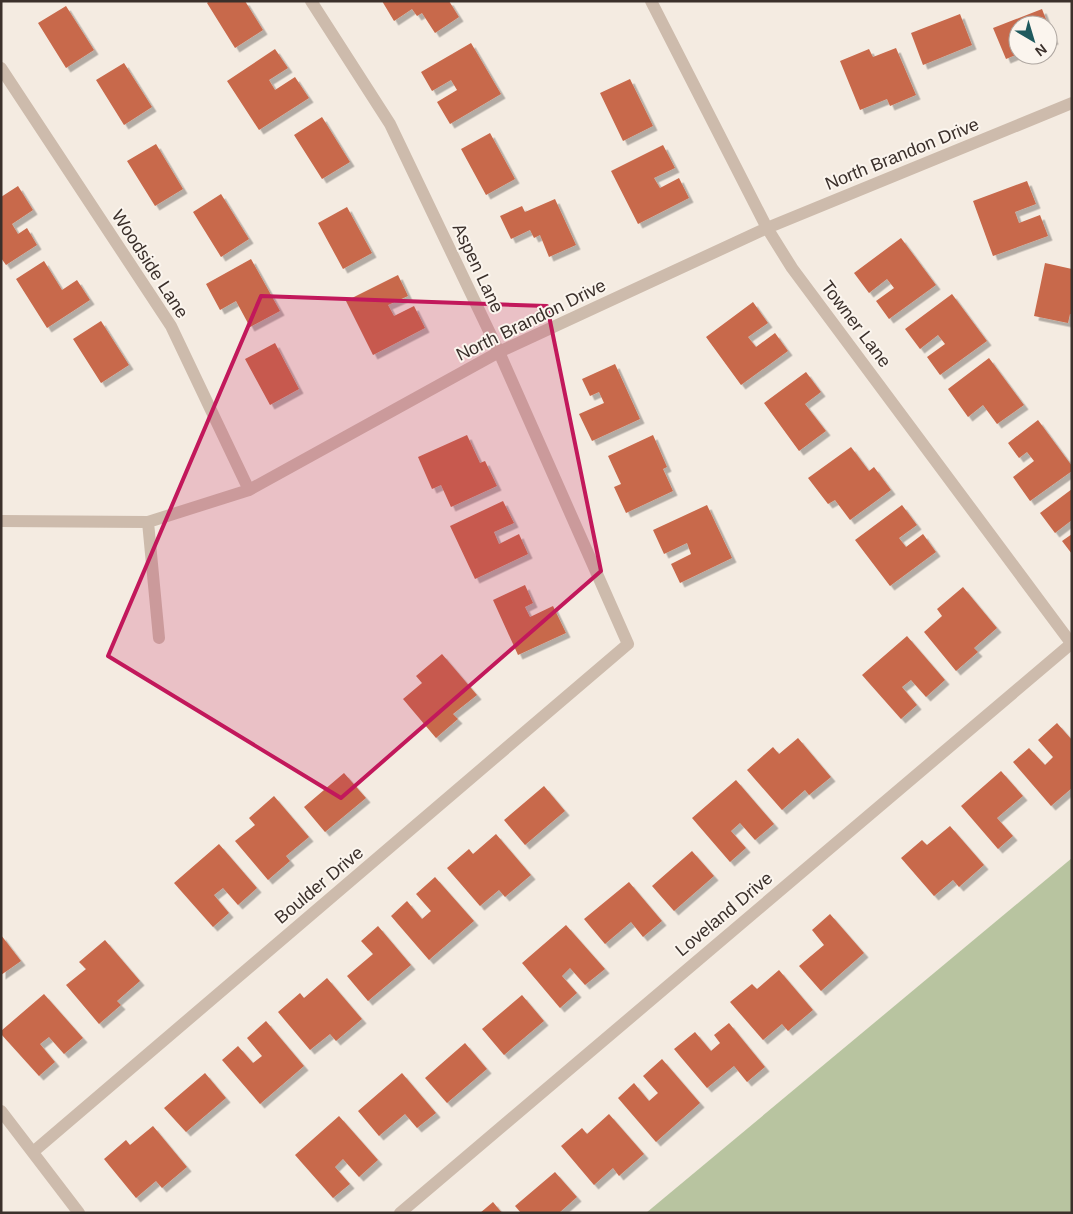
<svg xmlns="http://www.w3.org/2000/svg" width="1073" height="1214" viewBox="0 0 1073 1214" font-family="Helvetica,sans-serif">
<defs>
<filter id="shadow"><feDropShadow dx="4.5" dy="4.5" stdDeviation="0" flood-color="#0004"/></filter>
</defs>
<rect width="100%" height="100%" fill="#f4ebe1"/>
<path fill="#b8c4a0" d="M1072,858V1213H646Z"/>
<path fill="#c8694b" filter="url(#shadow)" d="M209,1H245L263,30L235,48L207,3Z
M382,1H449L459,17L435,33L422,13L417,16L412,9L394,21Z
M66,6L94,50L66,68L38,23Z
M1042,9L1054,40L1048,42V25H1018V54L1006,59L993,28Z
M960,14L972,45L923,65L911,33Z
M471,43L501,94L450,124L437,102L457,90L451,80L432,91L421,72Z
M896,48L916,95L890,106L887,99L860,110L840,61L869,49L873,57Z
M275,49L288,68L269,80L275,90L295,77L309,98L259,130L227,81Z
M124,63L152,107L124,125L96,80Z
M630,79L653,126L623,141L600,93Z
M322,117L350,162L322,179L294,135Z
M490,133L515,179L486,195L461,149Z
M156,144L183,189L155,206L127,161Z
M663,145L675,168L654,178L660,188L679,178L689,198L638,224L611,171Z
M1027,181L1036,204L1015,212L1019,223L1040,215L1048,236L993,256L973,201Z
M18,186L33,210L12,224L18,234L27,228L37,245L6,265L1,258V197Z
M221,194L249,239L221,257L193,212Z
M555,199L576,245L549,257L540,235L534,238L530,230L511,239L500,216L522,206L525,212Z
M347,207L372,253L343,269L318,223Z
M901,238L936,285L889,319L876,301L894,288L887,279L869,293L854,273Z
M251,259L280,311L250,327L236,301L220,310L206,284Z
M44,261L62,290L77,280L90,300L47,328L16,279Z
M1045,263L1072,269V314H1070L1068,323L1034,316Z
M398,275L408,296L388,305L394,316L414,306L425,328L373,355L346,301Z
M952,294L987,341L940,375L927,357L945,344L938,335L920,349L905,329Z
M753,302L768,323L748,337L756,347L775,333L788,351L741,385L706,337Z
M101,321L129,365L101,383L73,339Z
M275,343L299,389L270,405L245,359Z
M989,358L1024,405L997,424L983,405L968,417L948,389Z
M615,364L640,419L592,441L579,414L604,403L599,392L590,396L582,379Z
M806,372L821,392L805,404L826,431L799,451L764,403Z
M1038,420L1072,466V471L1030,501L1013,477L1034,461L1027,452L1019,458L1008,443Z
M467,435L480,463L485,461L497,486L451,507L441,485L432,489L418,457Z
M653,435L667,467L663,469L673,491L626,513L614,487L621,484L608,456Z
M851,447L869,471L874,467L891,490L850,520L835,500L828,504L808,478Z
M1072,489V520L1055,533L1040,513Z
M503,501L514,523L494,532L499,544L519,534L528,554L475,579L450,526Z
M707,505L732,558L680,583L671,564L691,554L687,543L664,554L653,530Z
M902,505L917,525L899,538L906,547L923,534L936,552L890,586L855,540Z
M1072,534V554L1062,541Z
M525,585L533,603L525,607L530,617L553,606L566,633L518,655L493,600Z
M963,587L997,628L974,648L978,652L956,671L924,632L942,616L937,609Z
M907,636L945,680L926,697L911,680L902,687L917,705L901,719L862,675Z
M442,654L477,695L453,714L458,719L436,738L403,699L422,683L416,676Z
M1057,723L1072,740V788L1051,806L1013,762L1029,748L1045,765L1053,757L1038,740Z
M798,738L831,777L809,795L805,790L782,810L747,770L773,747L779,754Z
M1001,771L1023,796L997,818L1013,836L998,849L961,806Z
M344,773L366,798L325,832L304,807Z
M736,780L774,824L755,840L740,823L731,831L746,848L730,862L692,818Z
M544,786L565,811L525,845L504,820Z
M274,796L309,837L286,856L290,861L268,880L235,841L255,825L249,818Z
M950,826L984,865L959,887L953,880L934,896L901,858L922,840L927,845Z
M496,834L531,875L505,897L499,890L480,906L447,868L469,849L473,854Z
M219,844L257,888L238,905L223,888L214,895L229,913L213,927L174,883Z
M692,851L714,876L674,911L652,886Z
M435,877L474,921L429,960L391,916L407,901L422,919L431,911L416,894Z
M629,882L662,921L643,937L631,922L605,944L584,919Z
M830,914L864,953L821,991L799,966L824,945L812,930Z
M566,925L605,969L585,985L570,968L562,976L577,993L560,1008L522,963Z
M378,926L411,965L368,1001L347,976L373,954L361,941Z
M1,935L21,961L1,975Z
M105,940L140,981L117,1001L121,1005L99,1024L66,985L86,969L79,962Z
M779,970L813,1010L788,1031L782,1024L763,1040L730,1002L752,984L757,989Z
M327,978L362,1019L336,1041L330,1034L310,1050L278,1012L300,993L304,998Z
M44,994L83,1038L64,1054L49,1037L40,1044L55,1062L39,1076L1,1034V1031Z
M522,995L544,1021L504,1055L482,1029Z
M266,1021L304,1066L260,1104L222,1060L238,1046L253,1063L262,1056L247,1038Z
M729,1023L765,1067L747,1082L734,1066L707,1088L674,1049L695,1032L711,1051L720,1043L714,1035Z
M465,1043L487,1069L447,1103L425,1078Z
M662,1059L700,1103L656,1142L618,1098L634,1083L649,1101L658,1093L643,1076Z
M205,1073L226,1098L186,1132L164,1108Z
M402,1073L436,1113L417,1128L405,1114L379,1136L358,1111Z
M609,1114L644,1154L619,1176L613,1168L594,1185L561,1146L582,1128L587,1134Z
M339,1116L378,1160L359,1177L343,1159L335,1167L350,1184L333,1198L295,1155Z
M153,1126L187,1167L162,1188L156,1181L136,1198L104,1159L126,1140L130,1145Z
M555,1172L577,1197L559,1213H521L515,1206Z
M493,1202L502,1213H480Z"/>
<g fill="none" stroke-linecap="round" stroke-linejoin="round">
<path stroke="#cdbbac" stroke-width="12" d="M651,1L767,228L792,268L1071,643
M1,68L171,326L249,490
M1,521L148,522L249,490L499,352L767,228L1072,103
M148,522L159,638
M1,1111L79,1213
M33,1152L628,644L499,352L390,124L311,1
M400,1213L1072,643"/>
</g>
<path fill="#c2185b" fill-opacity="0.2" stroke="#c2185b" stroke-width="4" stroke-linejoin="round" d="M261,296L547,306L601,571L341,798L108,656Z"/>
<g text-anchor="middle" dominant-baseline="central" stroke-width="4" stroke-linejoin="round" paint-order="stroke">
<g font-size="18" fill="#3b302b" stroke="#fbf5ee">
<text transform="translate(902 154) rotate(-22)">North Brandon Drive</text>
<text transform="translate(150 264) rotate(57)">Woodside Lane</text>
<text transform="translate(478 268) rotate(65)">Aspen Lane</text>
<text transform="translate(531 320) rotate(-26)">North Brandon Drive</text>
<text transform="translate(856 324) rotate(53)">Towner Lane</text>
<text transform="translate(319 885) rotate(-40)">Boulder Drive</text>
<text transform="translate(724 914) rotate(-40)">Loveland Drive</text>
</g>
</g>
<rect width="1073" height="1214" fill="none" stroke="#3b302b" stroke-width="5"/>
<g transform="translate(1033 40) rotate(142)"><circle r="24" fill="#fbf5ee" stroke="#aea6a0"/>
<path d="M0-4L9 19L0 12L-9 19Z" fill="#1f5a5e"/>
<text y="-8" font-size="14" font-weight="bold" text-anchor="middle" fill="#3b302b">N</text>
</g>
</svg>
